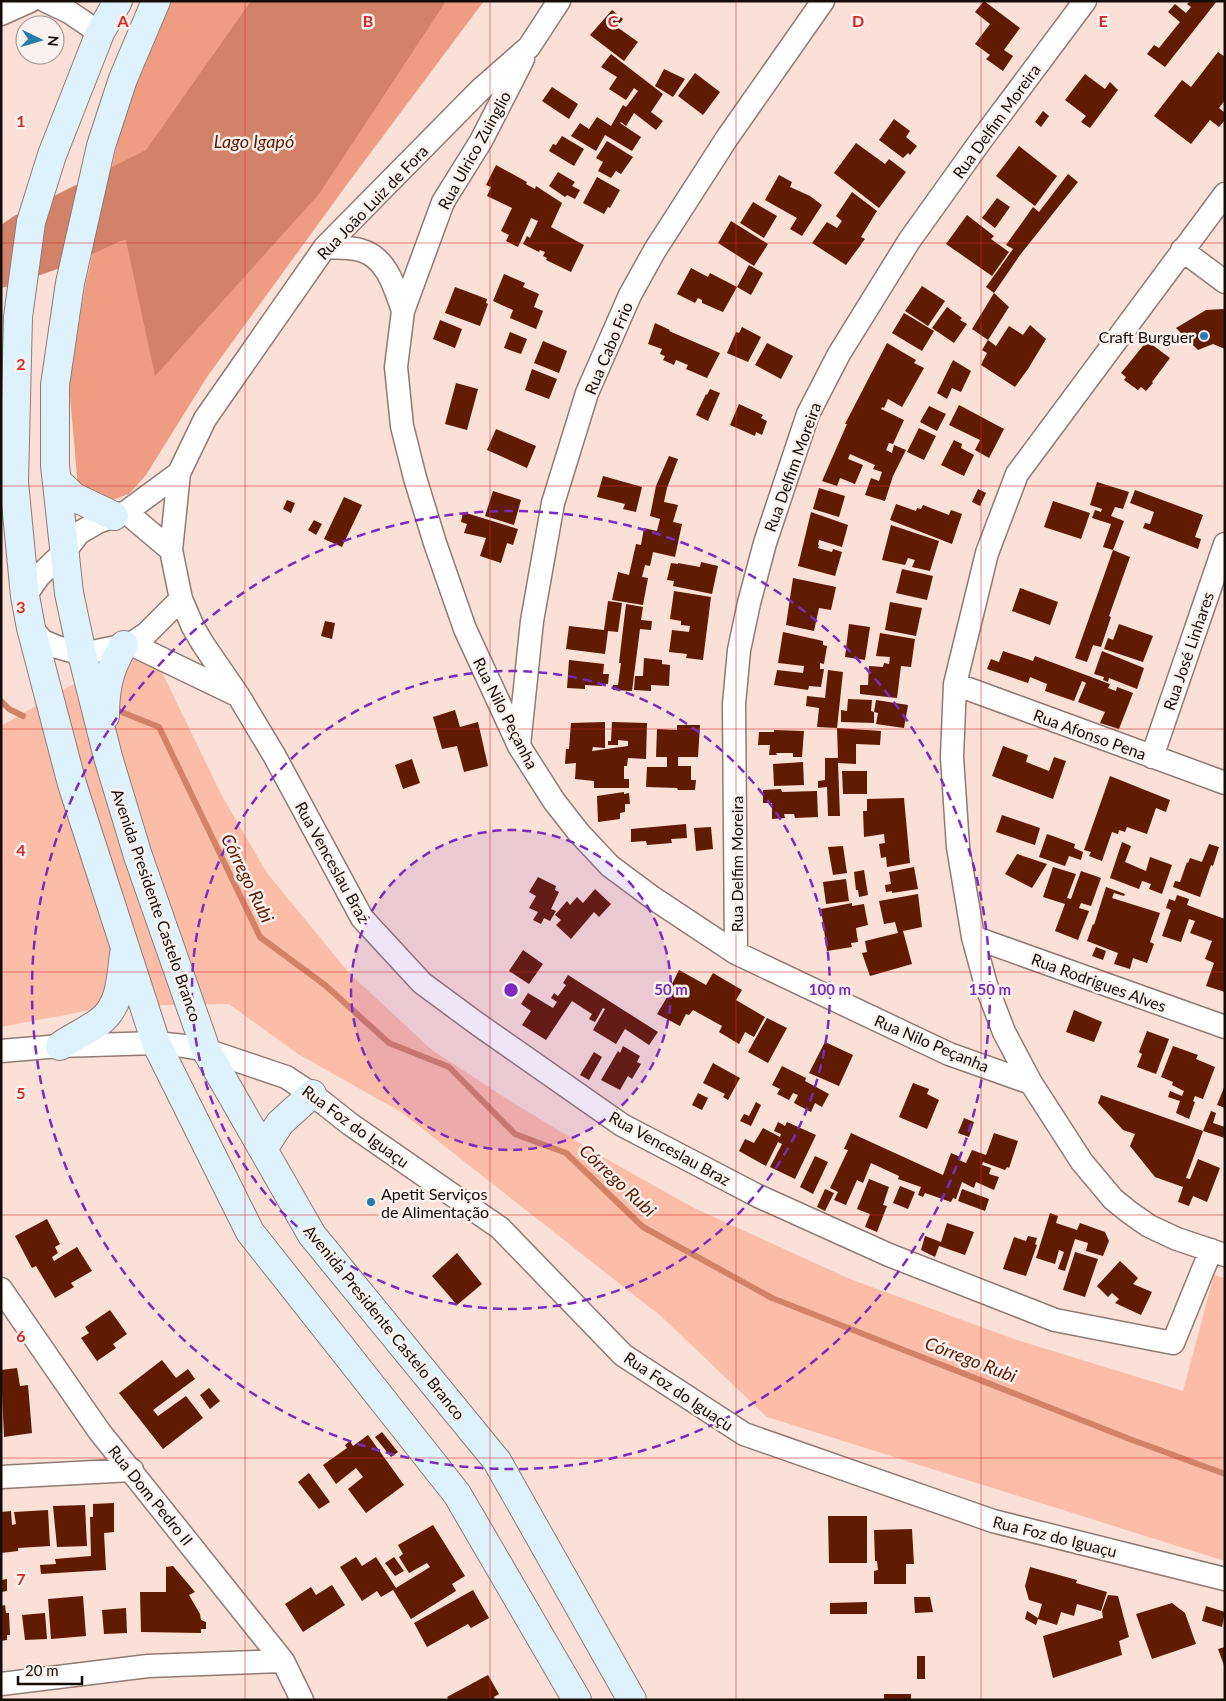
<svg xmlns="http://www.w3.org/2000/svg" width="1226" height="1701" viewBox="0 0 1226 1701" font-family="Lato,sans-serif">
<rect width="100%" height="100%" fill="#fae0d7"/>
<path fill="#fcbda8" d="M124,655L159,666L222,796L267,873L349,973L432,1050L510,1101L601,1156L694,1208L850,1279L1017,1340L1183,1391L1214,1275L1225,1278V1561L767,1417L662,1317L401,1112L298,1054L229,1004L112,1006L1,1027V726Z"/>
<path fill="#ee9d82" d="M165,1H484L348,183L207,377L146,475L129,494L102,504L79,499L69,385L85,287L115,153L140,60Z"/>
<path fill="#d18269" d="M251,1H446L319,194L155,376L119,208L1,277V225L14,216L146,150Z"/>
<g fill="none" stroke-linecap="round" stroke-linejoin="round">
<path stroke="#d18269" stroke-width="6" d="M1,701L9,709L23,716
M119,711L159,727L260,937L325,985L389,1043L449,1067L515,1134L566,1153L643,1227L772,1298L1127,1438L1225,1474"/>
<path stroke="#d18269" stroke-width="39" d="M1,268L61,247L115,222L157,214L169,201"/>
</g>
<path fill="#601b01" d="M984,1L1020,28L1004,50L1013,56L1003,71L986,59L990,55L975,44L990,24L975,12Z
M1190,1H1217L1165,67L1147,54L1154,45L1159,48L1180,22L1168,12L1175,4L1186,13L1191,7L1187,4Z
M612,10L623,19L617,27L638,42L624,61L590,35Z
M1218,52L1225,57V100L1219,108L1225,113V120L1219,127L1210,120L1191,144L1154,116L1182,80L1191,87Z
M611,54L663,94L651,112L663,121L656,130L634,113L626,126L621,122L620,123L641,137L632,151L605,135L596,151L571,136L580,123L589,129L597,117L611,126L623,105L626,107L638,91L634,88L626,100L609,89L617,77L601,67Z
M664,69L685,79L673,97L655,86Z
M695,73L720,92L703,115L678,96Z
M1085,74L1105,89L1110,82L1118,90L1090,128L1081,122L1086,116L1065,100Z
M552,87L578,104L569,119L542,101Z
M1043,111L1049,116L1041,127L1035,122Z
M894,119L910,131L906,137L917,146L910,155L908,153L903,158L879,140Z
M562,136L584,149L574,166L549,151L553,144L556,145Z
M607,141L633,157L621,174L616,171L611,178L598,171L603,162L596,158Z
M856,143L885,164L889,159L906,172L879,208L834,173Z
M1019,146L1057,176L1035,206L996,176Z
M496,165L527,182L526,184L535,189L536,186L562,203L551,227L584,245L571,272L546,260L547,258L543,256L545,252L540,250L539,252L523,244L527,236L530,238L538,221L531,218L518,247L506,241L509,235L501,231L512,208L487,196L491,187L486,185Z
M558,172L575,182L572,186L580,190L575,199L567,195L565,197L549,186Z
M1068,174L1078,182L1020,255L994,293L986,287L1013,249L1006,245L1033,207L1039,212Z
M779,175L792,182L790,187L810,196L822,205L802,236L790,229L797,218L765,200Z
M597,177L620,190L610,208L608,207L604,214L583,203Z
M852,192L877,211L861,237L865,239L846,265L812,243L827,222L837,228L842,221L836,216Z
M997,198L1010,207L995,228L982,218Z
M753,202L777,216L764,238L740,223Z
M967,215L994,236L991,239L1009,252L992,276L946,244Z
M731,221L768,244L754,266L718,243Z
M749,265L763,273L751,295L737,287Z
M691,268L708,277L710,273L737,287L723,312L702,303V300L698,298L695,303L677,294Z
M504,274L525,283L523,287L539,294L534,307L543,311L536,329L510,318L513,310L493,301Z
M922,286L945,301L928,326L905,311Z
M455,287L487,299L486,303L488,304L480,326L445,313Z
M994,293L1009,307L988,340L972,329Z
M947,307L962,318L960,320L967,324L954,343L932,328Z
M1223,309L1225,310V349L1213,344L1198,350L1176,328L1206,310Z
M904,313L934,331L922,351L892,333Z
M440,320L462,329L455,348L433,339Z
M655,323L670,330L669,331L720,353L707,378L686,369L688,365L676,360L674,365L663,360L665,356L660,354L662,349L648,344Z
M1030,325L1046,339L1028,369L1015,387L981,365L987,353L982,350L988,340L996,346L1009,326L1023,335Z
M742,327L761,337L748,362L727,353L736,332L739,333Z
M510,332L527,339L521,354L504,348Z
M543,341L567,351L559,373L534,363Z
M1147,341L1170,358L1152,382L1153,383L1146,391L1141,387L1138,390L1124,380L1126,377L1121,373Z
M767,343L793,356L781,379L755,365Z
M887,343L916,360L914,363L924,368L902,407L888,399L884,408L882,407L881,409L904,420L893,444L889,443L886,450L892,453L894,445L906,450L893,476L885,501L865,495L871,478L879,481L882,472L873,469L875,465L850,454L848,459L863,465L855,484L840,478L837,486L822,481L847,424H845Z
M953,360L971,371L961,392L952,388L947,399L937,393Z
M532,369L557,379L549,399L525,390Z
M456,383L478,389L467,430L445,424Z
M710,389L720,393L708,421L696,415L706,394L707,395Z
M739,404L763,415L761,418L767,421L762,435L756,432L755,436L730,425Z
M959,405L1004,429L989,458L975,450L980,440L949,425Z
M929,406L946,414L937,431L920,422Z
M919,428L936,436L924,460L907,452Z
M496,429L536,446L527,468L487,450Z
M954,440L962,444L961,448L974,455L964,476L941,465Z
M669,456L678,459L667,488L664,502L678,505L673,522L682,524L675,557L653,552L650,566L645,565L642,577L648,578L643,605L612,600L618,572L629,575L636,544L641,545L644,528L657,531L660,519L650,516L656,486Z
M603,476L642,487L636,512L623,509L625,504L597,497Z
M1097,482L1129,492L1123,509L1115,507L1111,516L1124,521L1113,550L1103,547L1111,524L1092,518L1095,510L1101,512L1102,509L1090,505Z
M819,488L845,496L839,517L813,509Z
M978,489L986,493L980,506L972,502Z
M1135,490L1203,515L1195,537L1201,539L1198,549L1143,528L1145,523L1150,524L1154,512L1130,503Z
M493,491L521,500L514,525L485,516Z
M344,497L362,505L342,547L324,539Z
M287,500L295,503L291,513L283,509Z
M1053,501L1090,513L1081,539L1044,527Z
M896,504L916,511L917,508L921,509L923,505L949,515L951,510L962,514L952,544L890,520Z
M463,512L518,529L513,545L507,543L501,563L480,556L486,538L464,533L467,524L461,522Z
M811,512L848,525L842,547L819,540L818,545H819L818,548L832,552L833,549L842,552L835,576L798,566Z
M314,520L322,524L316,535L308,530Z
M891,525L939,541L930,571L912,567L915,560L908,558L905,565L882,560Z
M1113,550L1130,557L1109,616L1111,617L1101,647L1093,645L1087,662L1075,658Z
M701,562L718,566L712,594L673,586L674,581L667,580L671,563L678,564V563L700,567Z
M902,569L933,576L927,600L896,593Z
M793,578L836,587L831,610L819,608L814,631L786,625Z
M1020,588L1058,602L1050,625L1012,611Z
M674,591L711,597L703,660L686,658L687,654L669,652L672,630L689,632L690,626L681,625V621L670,619Z
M608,601L622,603L618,632L608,631L605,654L566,649L569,626L604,630Z
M890,602L922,608L916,636L885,630Z
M626,604L643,607L641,620L652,621L651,630L640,629L632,691L613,690V685H618L621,663H619Z
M325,621L335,623L332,639L321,636Z
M849,624L870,627L865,660L845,657Z
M1119,624L1153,636L1143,662L1104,649L1108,638L1113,640Z
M783,632L823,641V645L827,646L824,664L820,663V669H824L821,687L809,686L808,690L774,685L777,670L803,673L804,666L778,663Z
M880,633L915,639L911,667L901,666L897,698L860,694V685H868L869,666L883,667L884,663L889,664L890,657L876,656Z
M1003,651L1033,661L1035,656L1110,684L1108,688L1116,691L1117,687L1133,693L1119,729L1100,723L1105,712L1078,702L1086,683L1082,681L1074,701L1045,691L1047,684L1030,677L1028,683L987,669L991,659L999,662Z
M1102,651L1144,668L1137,689L1109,678L1108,682L1103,680L1104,677L1094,674Z
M644,658L662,660V664L670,665L669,686L651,685V691L634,690L635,676H643Z
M569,660L604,664L603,674H609L608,684H602V686L585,685V689L567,688Z
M828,670L843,672L837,728L817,727L819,708L806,706L807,696L825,698Z
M848,699L872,700L871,711L874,712L876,700L908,705L904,728L876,724L878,713L874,712V723L841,722V710L847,711Z
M455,710L460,727L478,722L488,766L464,772L457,746L442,749L433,717Z
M605,722V748L593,747L592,751L628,746V741L618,740V745H608V741H611L612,722L647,723L646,759L628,758L627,766H624V779H629V788H594V781L575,779L576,763L565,764L566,749H569L571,723Z
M677,725H700L698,757H678V766H691V780H696L695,790H678L677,788L646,787L647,767H667V757H656L657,729L677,730Z
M837,728L881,731L880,745L856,744V764L838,763L840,816H828L827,787L818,788V781L825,780V758H838Z
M774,730L804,731L802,757H793V753H776L777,755H769L770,745H758L759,732H774Z
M1003,746L1028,755L1026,762L1049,771L1054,757L1066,761L1053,799L992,776Z
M412,759L420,783L403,789L395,765Z
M803,762L804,785L774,786L773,764Z
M842,771H867V794H843Z
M1110,776L1170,800L1166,812L1156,808L1147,834L1127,827L1125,832L1119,830L1118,834L1112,832L1102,861L1089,856L1091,852L1084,850Z
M781,789L782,792L817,791L818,817L795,818L794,814H784L785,818L772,819V803H763V790Z
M624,792V794L629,793L630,804H625V812L620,813V819L598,822L597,796Z
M904,798L910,863L887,867L886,857L881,858L879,844L885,843L884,834L864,837L863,811H867V799Z
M1002,815L1040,828L1035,845L996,832Z
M686,824L687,838L671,839L672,843L647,845L646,841L631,842V829Z
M711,827L713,849L696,851L694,828Z
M1047,834L1075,844L1074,848L1083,852L1081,860L1069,856L1065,866L1039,857Z
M1122,842L1131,846L1125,862L1146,871L1150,857L1172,865L1162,894L1149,889L1151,884L1142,881L1139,889L1110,878Z
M1209,844L1219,847L1213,866L1211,865L1200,897L1173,887L1175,881L1180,882L1187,862L1188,863L1190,858L1202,862Z
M843,846L847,873L833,875L828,847Z
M1017,854L1047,864L1032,888L1005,874Z
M914,867L918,889L892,893V891L886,892L885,885L891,884L889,872Z
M1053,867L1076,874L1067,898L1071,899L1081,871L1101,878L1091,906L1081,903L1079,908L1089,911L1078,940L1055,931L1065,904L1043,897Z
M864,870L868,895L859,897L858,890H856L854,872Z
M538,877L556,886L555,890L559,892L551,909L556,911L550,921L544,918L541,924L533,920L538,912L529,908L536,896L529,892Z
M846,879L849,901L826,904L823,882Z
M1106,887L1125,894L1124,896L1114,893L1112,898L1160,913L1150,942L1154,944L1147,963L1133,958L1130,969L1114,964L1118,953L1087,941L1093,924L1094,925Z
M595,889L611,904L599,917L594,912L571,939L556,925L561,920L555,915L567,901L570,905L577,897L583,903Z
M918,894L922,927L903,931L912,964L870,976L862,953L867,952L865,941L898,933L895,922L884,924L879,901Z
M1177,895L1189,899L1187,905L1225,919V992L1206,986L1214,963L1205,959L1212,941L1190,933L1195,921L1189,919L1181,942L1162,936L1171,910L1166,908L1169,899L1175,901Z
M852,903V906L864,904L868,925L856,928L858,942L851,943L852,947L827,951L821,909Z
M1096,947L1106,951L1103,960L1092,956Z
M523,950L543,964L529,984L509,971Z
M679,970L706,985L713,973L742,990L736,1000L765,1017L754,1037L745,1032L739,1044L719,1032L722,1026L693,1010L689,1015L686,1014L680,1026L657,1014L673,987L671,986Z
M568,975L658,1032L649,1045L625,1029L616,1044L593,1030L605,1009L603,1008L595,1022L589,1019L592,1014L572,1001L546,1040L522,1025L531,1011L521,1004L528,993L553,1008L557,1002L551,998L554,993L558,996L566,985L563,983Z
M1074,1010L1102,1022L1094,1042L1066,1032Z
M767,1018L787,1028L768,1063L748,1052Z
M1147,1031L1169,1039L1156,1074L1137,1067L1142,1054L1139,1052Z
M825,1042L853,1055L839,1086L809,1073Z
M623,1046L640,1056L637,1062L641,1064L632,1079L628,1076L620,1090L601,1080L618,1051L620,1053Z
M1173,1046L1198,1055L1196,1059L1215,1067L1203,1099L1195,1096L1193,1101L1195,1102L1189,1119L1176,1113L1180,1101L1168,1097L1170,1091L1182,1096L1184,1091L1172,1085L1173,1082L1161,1077Z
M594,1052L602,1057L589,1080L580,1075Z
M713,1063L740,1078L728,1100L723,1097L725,1094L703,1083Z
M782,1066L806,1078L805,1081L829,1094L822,1107L815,1103L811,1112L794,1103L798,1095L793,1093L789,1100L777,1094L780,1089L772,1085Z
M913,1083L929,1089L927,1094L939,1100L927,1129L899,1117Z
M1225,1085V1108L1217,1105Z
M698,1093L708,1098L702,1110L692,1105Z
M1101,1095L1203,1131L1186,1178L1190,1179L1198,1159L1220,1168L1207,1202L1193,1196L1189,1206L1178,1202L1183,1187L1155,1177L1130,1146L1135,1134L1123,1130L1098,1103Z
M756,1102L761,1105L751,1126L740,1121L744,1114L749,1116Z
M1211,1111L1216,1113L1213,1123L1225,1127V1138L1203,1131Z
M964,1118L974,1122L969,1137L958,1133Z
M778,1122L785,1126L787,1122L816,1135L795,1179L770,1167L782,1144L778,1142L766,1166L739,1151L745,1139L754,1143L763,1128L780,1137L781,1134L774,1131Z
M851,1133L943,1175L951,1153L960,1157L959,1160L966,1163L972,1150L986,1155L994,1133L1018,1141L1009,1168L1007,1167L1005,1170L983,1162L982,1165L991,1168L989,1174L999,1177L994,1190L976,1182L974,1188L962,1182L956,1199L953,1198L951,1202L925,1193L923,1197L918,1195L921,1187L898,1179L899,1176L871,1163L863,1183L857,1180L846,1205L834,1200L838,1192L830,1188L848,1150L844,1149Z
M815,1156L828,1162L813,1194L800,1187Z
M869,1179L889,1187L883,1205L887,1206L877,1232L865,1227L870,1214L857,1209Z
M900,1186L915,1192L908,1209L893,1203Z
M825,1189L834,1193L825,1211L817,1207Z
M962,1189L989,1199L985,1211L958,1201Z
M1050,1213L1058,1216L1056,1223L1077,1230L1080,1223L1105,1232L1109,1241L1103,1256L1086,1251L1088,1243L1075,1239L1065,1271L1058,1269L1064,1252L1059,1250L1055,1264L1036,1258Z
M47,1219L60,1244L55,1247L58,1253L52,1257L54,1261L77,1247L92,1271L71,1283L74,1287L55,1298L36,1266L32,1268L15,1236Z
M947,1223L974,1232L965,1255L939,1246L935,1257L921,1250L925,1236L941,1242Z
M1028,1236L1037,1238L1035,1244L1037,1245L1026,1276L1003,1269L1014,1237L1026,1241Z
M1075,1252L1098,1259L1085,1297L1063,1290Z
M457,1253L482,1284L457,1305L432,1276Z
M1120,1261L1138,1278L1133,1284L1152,1292L1141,1315L1115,1303L1119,1299L1112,1293L1108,1297L1097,1286Z
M110,1310L127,1334L113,1344L116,1348L97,1361L81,1338L89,1333L85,1327Z
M162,1360L176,1378L188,1369L195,1379L153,1410L158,1416L186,1396L203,1418L163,1449L119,1393Z
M17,1368L20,1386L28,1385L32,1433L4,1437L1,1370Z
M209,1388L220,1401L210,1409L200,1395Z
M382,1432L398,1452L391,1457L375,1437Z
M368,1435L404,1485L366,1513L348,1489L363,1477L356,1468L336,1484L323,1465L347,1448L345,1445L350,1441L353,1446Z
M309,1473L330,1502L319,1509L298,1482Z
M114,1503V1532L104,1533L106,1570L41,1574L40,1565L56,1564L55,1559L91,1556L90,1517H93V1504Z
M85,1505L87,1546L57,1547L53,1506Z
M48,1510L50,1546L18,1548V1551L1,1553V1512L11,1511L12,1525L16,1524L14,1512Z
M828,1516H867V1563H829Z
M433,1525L465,1576L452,1584L456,1591L411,1619L393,1590L381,1597L377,1591L362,1601L340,1567L356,1557L362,1566L376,1557L396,1588L430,1567L427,1563L409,1573L399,1557L403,1554L398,1545Z
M912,1529L914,1564H906V1584H874V1571L878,1570L877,1561H875L874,1530Z
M394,1557L404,1571L395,1576L385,1563Z
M173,1566L195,1592L189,1595L200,1614L201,1620L206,1622V1629H201V1633L141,1632L140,1592H166V1567Z
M1030,1567L1077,1580L1076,1583L1107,1592L1101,1611L1077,1604L1074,1616L1061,1612L1057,1625L1038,1619L1036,1625L1025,1619L1027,1611L1038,1618L1042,1604L1029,1600L1025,1586Z
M7,1579V1591L1,1592V1580Z
M332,1585L345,1605L303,1632L285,1604L311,1587L316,1595Z
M473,1590L489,1618L471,1628L468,1624L427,1647L414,1623Z
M1108,1595L1118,1596L1129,1637L1119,1641L1122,1655L1053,1678L1043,1636L1103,1618L1102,1611Z
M83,1596L86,1636L51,1639L48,1599Z
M914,1597H930L933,1612L915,1613Z
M867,1602V1614H830V1603Z
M1172,1603L1185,1613L1196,1644L1152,1659L1136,1614Z
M5,1605L6,1613H9L10,1635H7V1640L1,1641V1606Z
M1206,1606L1225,1612L1222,1627L1202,1621Z
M126,1608L127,1633L104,1634L102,1610Z
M45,1613L47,1639L25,1640L22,1615Z
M1225,1647V1668L1218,1649Z
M917,1656H925V1679H917Z
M488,1675L499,1694L494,1697L495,1700H449L447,1697Z
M884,1694H911V1700H884Z"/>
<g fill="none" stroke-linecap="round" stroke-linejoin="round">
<g stroke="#917a72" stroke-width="25">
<path id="minor" d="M46,1L69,12L100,33
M559,1L529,47L480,90L325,247L205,419L179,473L171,550L181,599L193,627L203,644L238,695L274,755L362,918L422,983L479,1025L622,1125L758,1196L889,1255L1055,1320L1173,1343L1211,1250
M1,14L30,1
M523,59L481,141L443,202L403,311L396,367L402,426L415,478L435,543L465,629L519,746L554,801L579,833L610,866L653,898L736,953L949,1054L1031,1083
M1225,194L1017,474L987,553L955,684L952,757L958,847L973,937L986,985L1004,1032L1031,1083L1082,1162L1113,1199L1129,1212L1149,1226L1177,1239L1225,1255
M325,247C336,248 349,247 360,250C387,257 395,288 403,311
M1182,250L1225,282
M126,512L171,550
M25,596L39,576L65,551L79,533L98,522L126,512L179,473
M31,628L43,641L57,647L82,654L131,644L146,634L181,599
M131,644L237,695
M955,684L1225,783
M519,745L532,621L553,503L587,393L630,295L655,250L727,138L823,1
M1152,757L1225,544
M973,937L1225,1027
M736,953L734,704L739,650L749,603L765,543L808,414L839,354L909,241L982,139L1085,1
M1,1051L60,1046L156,1043L184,1046L206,1050L286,1077L312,1094L350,1124L500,1228L623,1355L744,1434L993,1521L1225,1579
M1,1289L99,1431L283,1661L302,1700
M1,1477L132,1470
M1,1684L148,1666L283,1661"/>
</g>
<g stroke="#917a72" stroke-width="30">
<path id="secondary" d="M118,1L100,33L52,155L31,222L18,317L14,482L25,596L31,628L72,784L156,1043L250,1232L457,1494L577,1700
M156,1L123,79L101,146L70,283L55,385V465L69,593L82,654L108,757L138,856L206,1050L312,1235L497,1461L632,1700
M57,481L74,497L114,516
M105,716C105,689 109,668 124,645
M60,1046C72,1037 93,1028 103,1019C121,1003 121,976 124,954
M263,1149L280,1123L312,1094"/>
</g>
<use href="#minor" stroke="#fff" stroke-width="22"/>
<use href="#secondary" stroke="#def2fe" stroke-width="28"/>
</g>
<path fill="none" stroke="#d62828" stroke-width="1" stroke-opacity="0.55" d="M245,1V1700M490,1V1700M736,1V1700M981,1V1700M1,243H1225M1,486H1225M1,729H1225M1,972H1225M1,1215H1225M1,1458H1225"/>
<circle cx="511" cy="990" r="160" fill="#7b2cbf" fill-opacity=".12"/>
<g fill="none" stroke="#7b2cbf" stroke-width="2.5" stroke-dasharray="9 6">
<circle cx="511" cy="990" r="160"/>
<circle cx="511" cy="990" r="319"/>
<circle cx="511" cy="990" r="479"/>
</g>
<g fill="#247dac" stroke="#fbf1ed" stroke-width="2">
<circle cx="1204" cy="336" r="5"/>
<circle cx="371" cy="1202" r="5"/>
</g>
<g text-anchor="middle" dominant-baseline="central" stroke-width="5" stroke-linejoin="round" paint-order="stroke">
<g font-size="16" fill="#140c09" stroke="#fbf1ed">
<text transform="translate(996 121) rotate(-54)">Rua Delfim Moreira</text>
<text transform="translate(474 150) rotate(-61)">Rua Ulrico Zuinglio</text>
<text transform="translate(372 202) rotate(-46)">Rua João Luiz de Fora</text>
<text transform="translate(608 348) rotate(-67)">Rua Cabo Frio</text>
<text transform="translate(792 467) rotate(-70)">Rua Delfim Moreira</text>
<text transform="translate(1188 651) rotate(-71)">Rua José Linhares</text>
<text transform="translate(506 713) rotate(63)">Rua Nilo Peçanha</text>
<text transform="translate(1090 734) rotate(20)">Rua Afonso Pena</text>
<text transform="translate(333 862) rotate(61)">Rua Venceslau Braz</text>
<text transform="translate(736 864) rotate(-90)">Rua Delfim Moreira</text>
<text transform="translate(157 905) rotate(71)">Avenida Presidente Castelo Branco</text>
<text transform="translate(1099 982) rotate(20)">Rua Rodrigues Alves</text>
<text transform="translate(932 1043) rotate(23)">Rua Nilo Peçanha</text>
<text transform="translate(356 1126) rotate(36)">Rua Foz do Iguaçu</text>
<text transform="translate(670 1148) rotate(29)">Rua Venceslau Braz</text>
<text transform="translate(385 1322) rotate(51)">Avenida Presidente Castelo Branco</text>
<text transform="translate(679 1391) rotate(34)">Rua Foz do Iguaçu</text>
<text transform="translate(151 1495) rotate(51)">Rua Dom Pedro II</text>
<text transform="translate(1055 1536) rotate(14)">Rua Foz do Iguaçu</text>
</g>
<g font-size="16" fill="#140c09" stroke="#fbf1ed" text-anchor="end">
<text x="1194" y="336">Craft Burguer</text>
<text x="381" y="1193" text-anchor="start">Apetit Serviços<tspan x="381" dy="18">de Alimentação</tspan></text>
</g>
<g font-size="18" font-style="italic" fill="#601900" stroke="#fbf1ed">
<text x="254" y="141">Lago Igapó</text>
<text transform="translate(248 878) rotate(64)">Córrego Rubi</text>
<text transform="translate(618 1180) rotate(43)">Córrego Rubi</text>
<text transform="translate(971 1359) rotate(21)">Córrego Rubi</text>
</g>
</g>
<g font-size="16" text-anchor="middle" font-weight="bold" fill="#d62828" stroke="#fbf1ed" stroke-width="5" stroke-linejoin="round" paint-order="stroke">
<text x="123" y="27">A</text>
<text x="368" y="27">B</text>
<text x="613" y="27">C</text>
<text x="858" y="27">D</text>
<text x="1103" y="27">E</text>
<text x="21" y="127">1</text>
<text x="21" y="370">2</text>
<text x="21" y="613">3</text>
<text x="21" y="856">4</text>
<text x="21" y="1099">5</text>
<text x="21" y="1342">6</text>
<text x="21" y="1585">7</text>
</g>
<circle cx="511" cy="990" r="8" fill="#7b2cbf" stroke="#fbf1ed" stroke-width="2.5"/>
<g font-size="15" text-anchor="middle" font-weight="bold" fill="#7b2cbf" stroke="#fbf1ed" stroke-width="5" stroke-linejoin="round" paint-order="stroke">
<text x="671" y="995">50 m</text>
<text x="830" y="995">100 m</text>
<text x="990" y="995">150 m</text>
</g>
<rect width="1226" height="1701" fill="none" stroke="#140c09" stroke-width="5"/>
<g transform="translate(40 40) rotate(95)"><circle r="24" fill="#fbf1ed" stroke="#9f9592"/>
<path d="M0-4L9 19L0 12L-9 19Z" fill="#247dac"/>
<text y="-8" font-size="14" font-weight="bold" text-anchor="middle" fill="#140c09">N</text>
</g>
<path d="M18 1676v8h64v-8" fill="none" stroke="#140c09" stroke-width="2.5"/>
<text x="25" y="1676" font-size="15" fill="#140c09" stroke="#fbf1ed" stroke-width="4" paint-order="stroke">20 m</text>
</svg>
